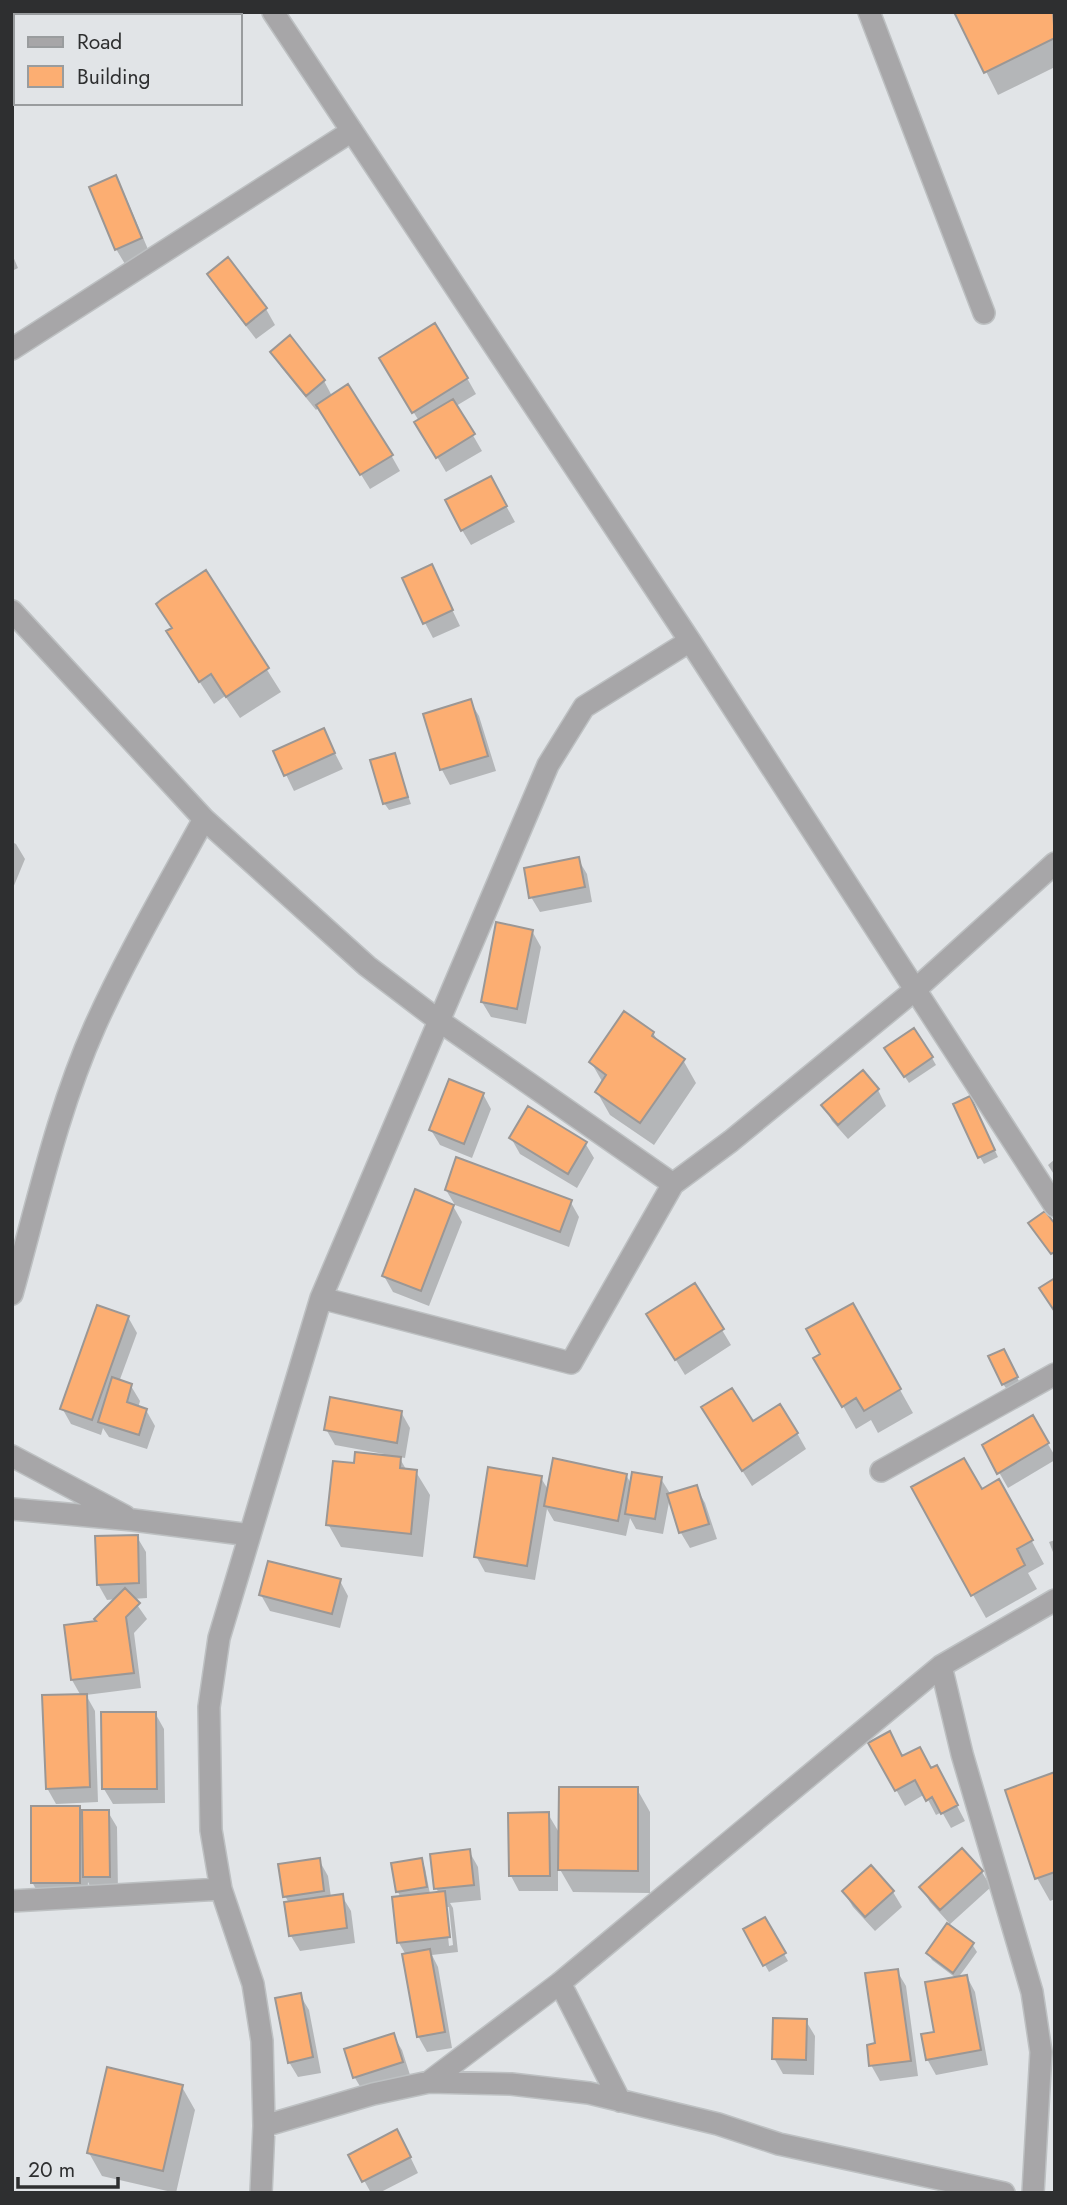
<svg xmlns="http://www.w3.org/2000/svg" width="1067" height="2205" viewBox="0 0 1067 2205" font-family="Jost,sans-serif">
<rect width="100%" height="100%" fill="#e1e4e7"/>
<path fill="#0003" fill-rule="evenodd" d="M956,12H1053L1055,67L998,95Z
M115,177L124,193L150,254L125,264L116,249Z
M12,254L18,268L12,271Z
M228,260L266,309L275,325L256,339L218,290L209,275Z
M289,338L324,381L332,396L391,455L400,471L370,489L319,407L316,410L281,367L272,352Z
M390,374L467,378L476,394L456,406L482,451L446,472L417,423L419,421Z
M499,493L515,522L471,545L462,530Z
M431,566L460,626L433,638L425,623Z
M206,573L281,692L240,718L225,696L214,704L182,655L173,630Z
M470,701L479,716L496,771L450,785L442,770L425,715Z
M323,730L343,769L294,791L275,752Z
M394,755L411,804L389,810L384,803Z
M12,842L16,844L25,859L13,888Z
M578,859L587,874L592,902L540,912L531,897Z
M532,931L541,947L526,1024L491,1017L482,1002Z
M653,1033L660,1044L683,1060L696,1083L654,1145L610,1115L597,1092L603,1083L591,1062Z
M891,1056L932,1058L936,1065L909,1083Z
M862,1073L878,1090L886,1106L848,1139L832,1121L824,1106Z
M483,1094L491,1109L472,1158L440,1145L431,1130Z
M973,1105L998,1157L984,1164L980,1157Z
M511,1138L585,1143L594,1158L577,1188L520,1154Z
M1055,1159V1176L1048,1165Z
M446,1190L570,1201L579,1217L569,1247L455,1205Z
M453,1206L462,1222L429,1306L393,1292L384,1276Z
M695,1285L731,1345L685,1375L657,1329Z
M853,1306L913,1413L878,1433L871,1420L856,1429L816,1358L822,1354Z
M128,1317L137,1333L119,1382L131,1386L140,1401L138,1408L146,1410L155,1426L147,1449L109,1437L103,1428L101,1435L71,1424L62,1408Z
M1007,1358L1021,1385L1008,1391L1003,1384Z
M401,1412L410,1428L405,1458L399,1457L407,1471L416,1472L430,1495L423,1557L341,1547L328,1524L355,1465L383,1457L384,1454L335,1445L326,1429Z
M1032,1417L1055,1456V1460L1008,1488L984,1446Z
M712,1423L752,1424L797,1433L806,1449L752,1486Z
M626,1475L632,1485L661,1479L671,1495L696,1487L705,1503L717,1539L690,1548L681,1533L670,1497L663,1534L636,1529L630,1518L626,1536L554,1521L547,1509L535,1580L485,1572L476,1556L541,1478L549,1491Z
M981,1491L1012,1504L1044,1564L1028,1573L1037,1589L986,1618L973,1595Z
M137,1537L146,1552L147,1598L133,1599L147,1619L134,1633L141,1688L86,1695L95,1711L98,1802L56,1804L47,1788L81,1696L72,1680L65,1626L98,1622L117,1599L107,1600L98,1584Z
M1055,1540V1557L1049,1542Z
M340,1581L348,1596L340,1628L270,1611L261,1595Z
M155,1713L164,1729L165,1803L113,1804L104,1789Z
M871,1744L931,1770L945,1783L965,1821L951,1828L942,1812L936,1815L925,1794L905,1806Z
M1055,1774V1899L1050,1901L1037,1878Z
M637,1789L650,1812V1893L573,1892L558,1866V1891H519L511,1876L548,1814L560,1834Z
M79,1807L81,1812H108L117,1827L118,1892H93L88,1882L87,1898H41L32,1882Z
M962,1850L982,1872L991,1887L948,1926L972,1944L977,1952L958,1978L967,1977L975,1992L988,2065L936,2075L927,2059L956,1978L932,1960L928,1953L949,1923L930,1902L921,1887Z
M469,1851L478,1867L481,1900L450,1903L453,1908L458,1952L432,1955L438,1967L452,2048L427,2052L418,2036L406,1955L399,1943L401,1898L398,1892L421,1860L425,1868L430,1894L439,1893L436,1888ZM445,1907H449L453,1945L449,1946Z
M319,1860L328,1876L331,1897L342,1896L351,1911L355,1943L300,1951L291,1936L289,1903L285,1896Z
M844,1892H893L902,1907L875,1931L853,1907Z
M764,1919L788,1961L769,1972L745,1930Z
M897,1971L906,1986L918,2076L880,2081L871,2065Z
M300,1995L309,2010L321,2073L298,2077L289,2062Z
M806,2021L815,2036L814,2075L783,2074L774,2058Z
M393,2035L402,2050L411,2078L364,2093L355,2078L346,2050Z
M182,2087L195,2110L176,2193L102,2176L89,2153Z
M405,2146L418,2173L379,2193H371L350,2155Z"/>
<path fill="#fcae72" stroke="#9b9795" stroke-width="2" d="M954,12H1053L1055,38L984,73Z
M116,175L142,238L115,250L89,187Z
M228,257L267,308L246,325L207,274Z
M435,323L468,378L412,413L379,358Z
M290,335L325,380L306,396L270,352Z
M348,384L393,455L360,475L316,405Z
M453,399L475,434L436,458L414,422Z
M491,476L507,506L461,531L445,500Z
M432,564L453,610L423,624L402,578Z
M206,570L269,668L226,697L211,674L199,682L166,631L172,628L156,604L162,599Z
M471,699L488,756L440,770L423,714Z
M324,728L335,753L284,776L273,751Z
M395,753L408,797L383,804L370,760Z
M579,857L585,887L529,898L524,868Z
M496,922L533,930L517,1009L481,1002Z
M624,1011L654,1032L652,1036L685,1059L640,1123L595,1092L606,1075L589,1062Z
M914,1028L933,1057L904,1077L884,1048Z
M863,1070L879,1089L838,1125L821,1105Z
M449,1079L484,1093L464,1144L429,1130Z
M970,1096L995,1150L978,1158L953,1104Z
M528,1106L587,1142L568,1174L509,1138Z
M456,1157L572,1200L560,1232L445,1190Z
M415,1189L454,1205L421,1291L382,1276Z
M1045,1211L1055,1224V1252L1051,1254L1028,1223Z
M1055,1278V1312L1039,1288Z
M695,1283L724,1329L675,1360L646,1314Z
M853,1303L901,1389L864,1411L856,1398L842,1407L813,1358L820,1354L806,1329Z
M97,1305L129,1316L92,1420L60,1409Z
M1004,1349L1018,1377L1002,1385L988,1356Z
M112,1377L132,1384L127,1402L147,1409L139,1435L98,1422Z
M732,1388L753,1421L780,1404L798,1433L742,1471L701,1407Z
M330,1397L402,1411L397,1443L324,1430Z
M1033,1415L1049,1443L997,1474L982,1445Z
M355,1452L401,1457L400,1468L417,1470L411,1534L326,1525L333,1461L354,1463Z
M553,1458L627,1474L618,1521L544,1506Z
M964,1458L982,1489L999,1479L1033,1540L1017,1549L1025,1565L971,1596L911,1487Z
M488,1467L542,1476L527,1566L474,1557Z
M632,1472L662,1477L655,1519L625,1514Z
M697,1485L709,1524L679,1533L667,1494Z
M138,1535L139,1583L97,1585L95,1536Z
M268,1561L341,1579L332,1614L259,1595Z
M125,1588L140,1603L126,1617L134,1673L71,1680L64,1625L96,1621L94,1619Z
M87,1694L90,1787L46,1789L42,1695Z
M101,1712H156L157,1789H102Z
M890,1731L902,1756L920,1747L931,1768L937,1765L958,1805L941,1814L932,1797L926,1801L915,1780L895,1791L868,1743Z
M1055,1772V1872L1035,1879L1005,1790Z
M559,1787H638V1871L558,1870Z
M31,1806H80V1883H31Z
M82,1810H109L110,1877H83Z
M549,1812L550,1876H509L508,1813Z
M962,1848L983,1871L940,1910L919,1887Z
M470,1849L474,1885L434,1889L430,1854Z
M320,1858L324,1891L283,1897L278,1864Z
M422,1858L427,1887L396,1892L391,1863Z
M871,1865L894,1891L865,1917L842,1891Z
M445,1891L450,1937L397,1943L392,1897Z
M343,1894L347,1928L289,1936L284,1902Z
M765,1917L786,1953L763,1966L743,1929Z
M947,1923L974,1943L953,1973L926,1953Z
M430,1949L445,2032L417,2037L402,1954Z
M898,1969L911,2061L869,2066L867,2045L875,2043L865,1973Z
M967,1975L981,2050L926,2060L921,2034L934,2032L925,1982Z
M301,1993L313,2057L288,2063L275,1998Z
M773,2018L807,2019L806,2060L772,2059Z
M394,2033L403,2062L353,2078L344,2049Z
M107,2067L183,2085L163,2171L87,2153Z
M397,2129L411,2157L362,2182L348,2155Z"/>
<g fill="none" stroke-linecap="round" stroke-linejoin="round">
<g stroke="#bdc0c2" stroke-width="24">
<path id="minor" d="M273,12L690,641L1055,1206
M869,12L984,313
M12,349L352,131
M12,611L204,819L367,966L438,1020L673,1184
M12,1294C37,1205 57,1111 95,1026C127,955 167,887 204,819
M321,1298L571,1363L673,1184L731,1141L916,989L1055,863
M12,1456L125,1516
M881,1471L1055,1374
M12,1509L133,1520L250,1535
M941,1666L962,1754L1032,1992L1041,2052L1033,2193
M12,1901L221,1889
M560,1983L620,2101
M429,2082L560,1983L941,1666L1055,1600
M264,2126L373,2094L429,2082L511,2084L589,2093L718,2124L779,2144L1004,2193
M261,2193L264,2126L262,2041L253,1984L221,1889L211,1830L209,1707L219,1638L321,1298L548,765L584,707L690,641"/>
</g>
<use href="#minor" stroke="#a7a6a8" stroke-width="21"/>
</g>
<rect width="1067" height="2205" fill="none" stroke="#2e2f30" stroke-width="28"/>
<rect x="14" y="14" width="228" height="91" fill="#e1e4e7" stroke="#999c9e" stroke-width="2"/>
<rect x="28" y="37" width="35" height="10" fill="#a7a6a8" stroke="#999c9e" stroke-width="2"/>
<text x="77" y="49" font-size="21" fill="#2e2f30">Road</text>
<rect x="28" y="66" width="35" height="21" fill="#fcae72" stroke="#999c9e" stroke-width="2"/>
<text x="77" y="84" font-size="21" fill="#2e2f30">Building</text>
<path d="M18 2177v10h100v-10" fill="none" stroke="#2e2f30" stroke-width="3.5"/>
<text x="28" y="2177" font-size="21" fill="#2e2f30" stroke="#e1e4e7" stroke-width="5" paint-order="stroke">20 m</text>
</svg>
